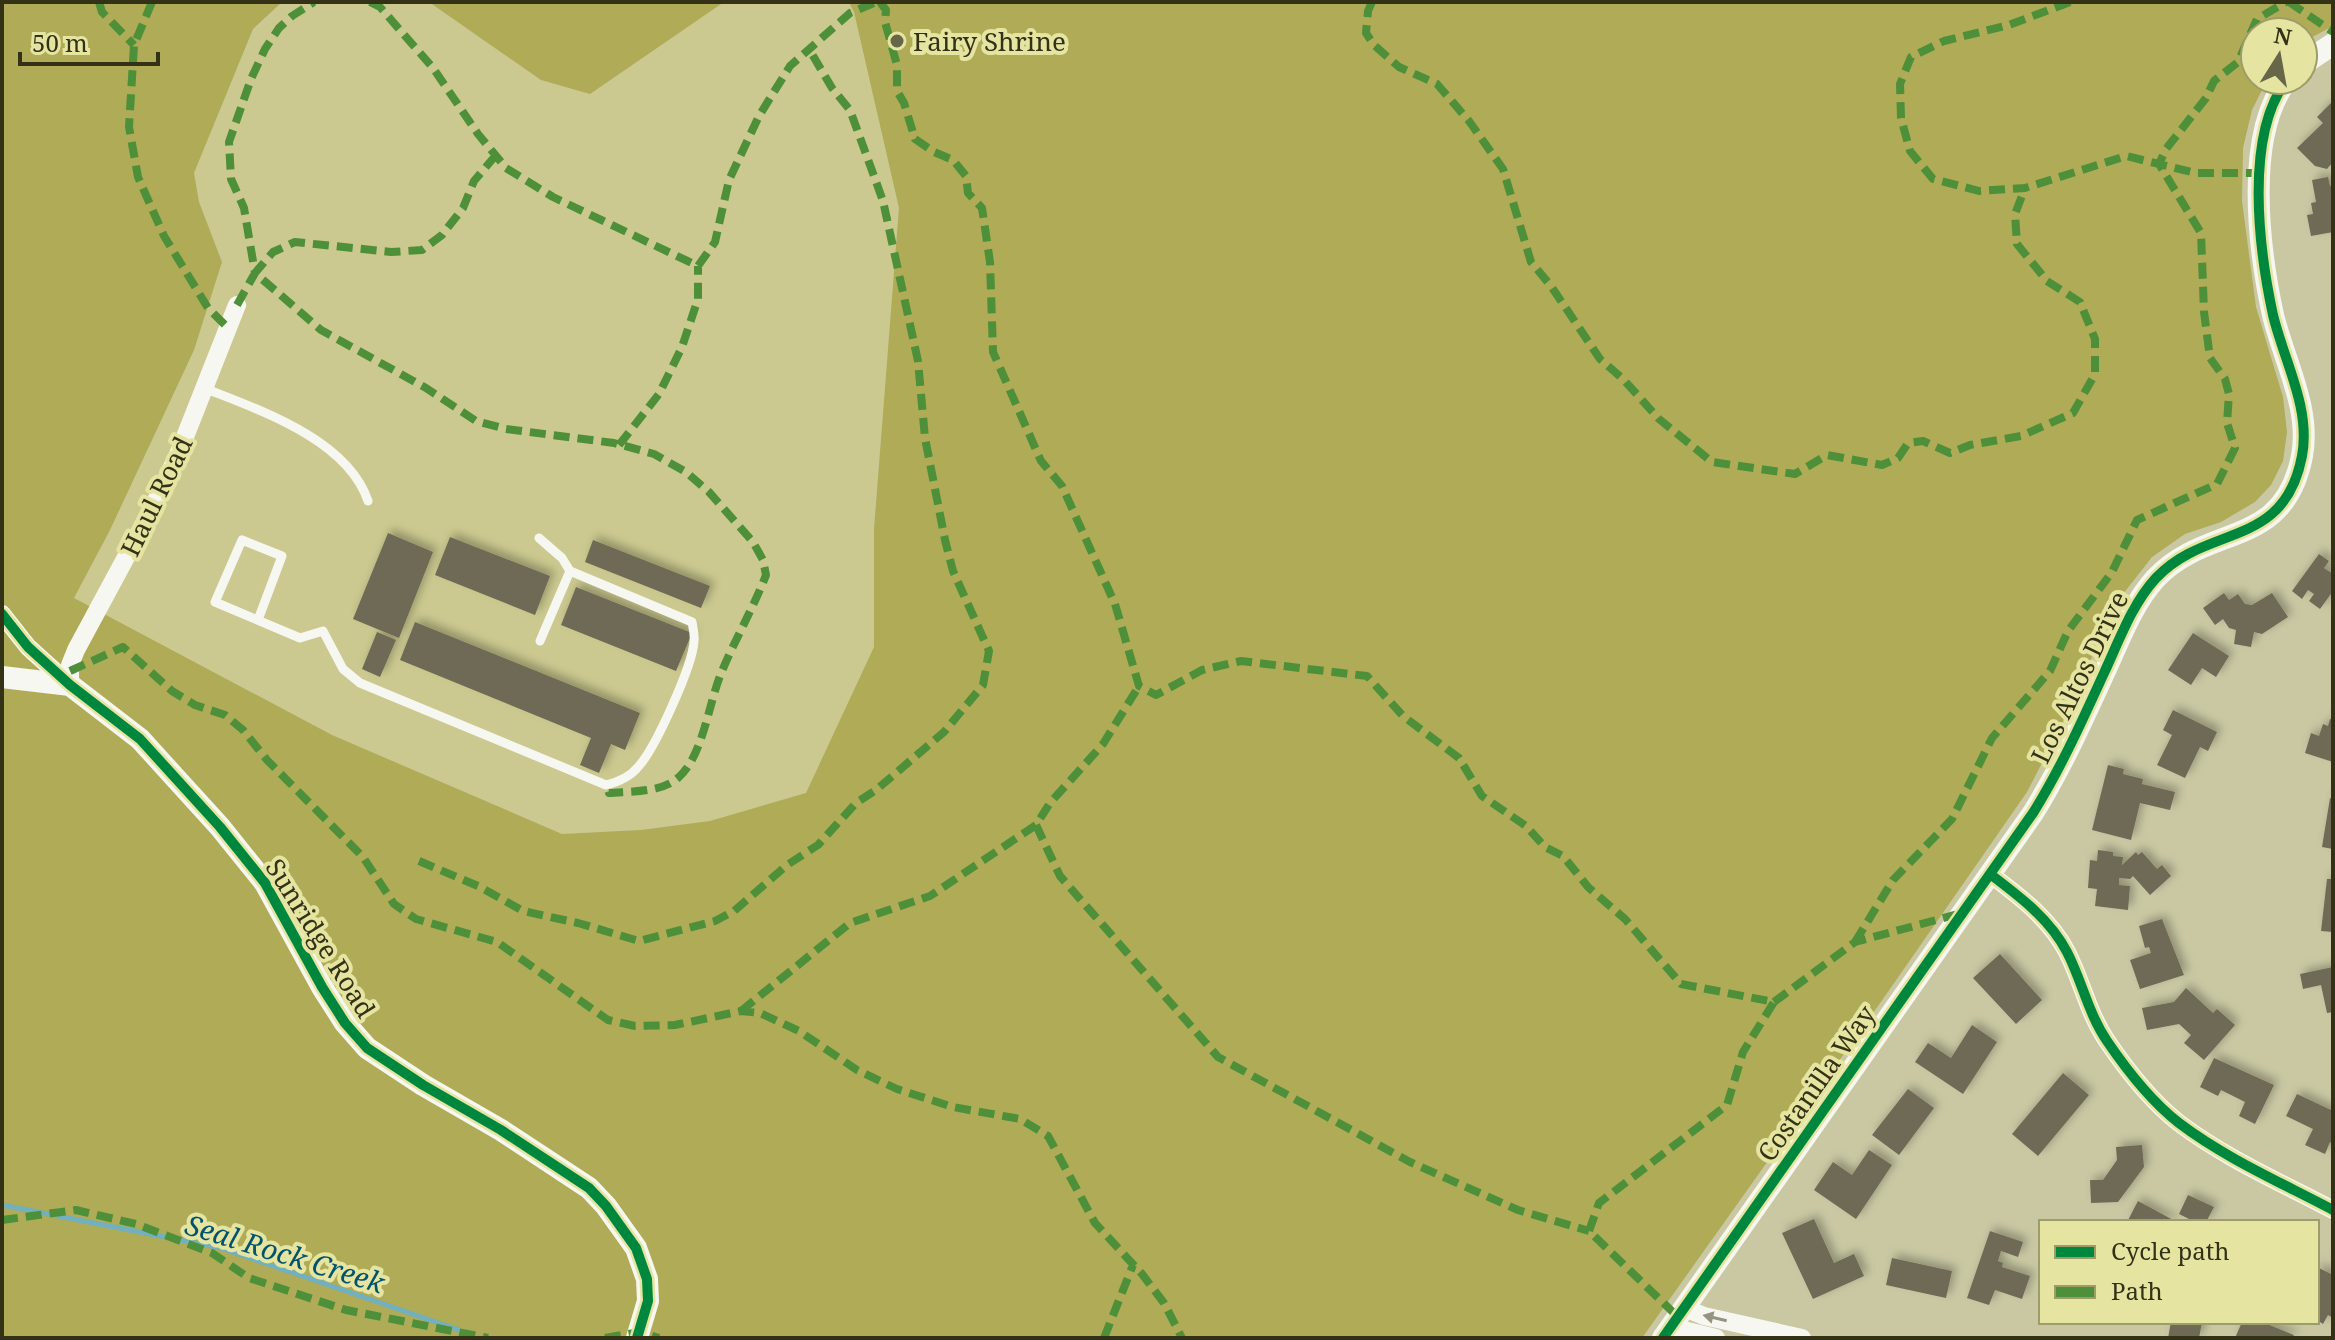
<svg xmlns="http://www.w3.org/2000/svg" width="2335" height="1340" viewBox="0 0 2335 1340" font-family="'Noto Serif',serif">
<defs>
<filter id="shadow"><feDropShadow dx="4.5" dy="-4.5" stdDeviation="4" flood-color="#0004"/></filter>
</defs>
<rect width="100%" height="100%" fill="#c9c8a3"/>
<path fill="#cbc98f" d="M282,2H429L590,94L724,2H849L854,12L899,208L874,529V647L806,793L710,821L641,830L562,834L332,735L74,598L110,530L194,350L222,262L199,202L194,173L253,29Z"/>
<path fill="#afab56" d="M2,2H282L253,29L194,173L199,202L222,262L194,350L110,530L74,598L332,735L562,834L641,830L710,821L806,793L874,647V529L899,208L854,12L849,2H2333V26L2303,42V32H2255V80H2267L2252,110L2243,148L2242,201L2256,307L2283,397L2287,432L2283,461L2271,485L2255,502L2221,522L2185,534L2152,557L2116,603L2063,722L2027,792L1883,999L1642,1338H2Z
M429,2H724L590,94L541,80Z"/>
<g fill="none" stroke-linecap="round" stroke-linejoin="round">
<path stroke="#72b0be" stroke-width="5" d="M2,1205L221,1248L459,1330"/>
</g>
<path fill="#6e6b54" filter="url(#shadow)" d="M2333,101V162L2327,169L2315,166L2297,148L2323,123L2317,117Z
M2328,177L2330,186H2333V232L2311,236L2307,215L2313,214L2311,203L2316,202L2312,180Z
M388,533L433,552L399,638L353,619Z
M450,537L550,576L535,615L435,575Z
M593,540L710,586L701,608L585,562Z
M2319,554L2329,561L2324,568L2333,574V591L2320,609L2309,601L2314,594L2308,590L2302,599L2292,591Z
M576,587L692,633L676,671L561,625Z
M2224,593L2229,600L2238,594L2245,604L2252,605L2272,593L2288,617L2262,634L2254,632L2251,647L2234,644L2236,630L2229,628L2223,619L2215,625L2203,608Z
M415,622L640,713L625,750L611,744L599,773L580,765L591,738L400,660Z
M377,632L396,640L380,677L362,669Z
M2193,633L2229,656L2216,677L2202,668L2191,685L2168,670Z
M2173,710L2217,732L2208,751L2200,747L2185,778L2157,765L2172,735L2163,730Z
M2330,719L2333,720V762L2305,753L2311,733L2319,736L2323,724L2328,726Z
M2108,765L2124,769L2123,774L2143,779L2142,784L2175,792L2170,810L2140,803L2131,840L2092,830Z
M2330,798L2333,799V849L2322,847Z
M2098,850L2113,852V856L2123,857L2122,865L2136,852L2138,855L2142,852L2157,869L2162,865L2171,876L2150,895L2133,876L2130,879L2119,878V885L2130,886L2128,910L2095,906L2097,889L2088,888L2090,860L2097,861Z
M2327,879H2333V932L2321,931Z
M2162,919L2184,975L2140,989L2130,960L2151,953L2149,947L2145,948L2139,926Z
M2000,954L2042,1000L2016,1024L1973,978Z
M2333,967V1012L2327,1013L2321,985L2303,989L2300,974Z
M2186,988L2213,1013L2217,1009L2235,1025L2204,1060L2184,1043L2191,1035L2179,1024L2147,1030L2142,1008L2174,1002Z
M1972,1025L1997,1042L1963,1094L1915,1062L1928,1043L1951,1058Z
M2214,1058L2274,1085L2255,1124L2239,1116L2245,1102L2221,1090L2218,1096L2200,1087Z
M2063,1073L2089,1095L2038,1156L2012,1134Z
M1908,1089L1934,1108L1899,1155L1872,1135Z
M2297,1094L2333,1111V1144L2330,1142L2325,1154L2305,1145L2313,1129L2286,1116Z
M2142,1145L2144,1167L2118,1202L2091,1203L2090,1180H2103L2117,1160L2116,1147Z
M1869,1150L1892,1165L1856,1219L1814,1190L1833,1162L1852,1175Z
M2188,1195L2214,1207L2206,1222H2195L2179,1214Z
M2138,1201L2177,1222H2127Z
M1814,1219L1834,1263L1854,1254L1864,1276L1813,1299L1782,1233Z
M1990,1231L2023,1242L2018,1257L2001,1251L1998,1261L2003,1263L2002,1267L2030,1276L2022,1299L1995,1290L1989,1305L1967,1298Z
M1892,1258L1952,1271L1946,1298L1886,1285Z
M2317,1267L2333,1275V1318L2328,1315L2323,1324L2317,1320Z
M2171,1322H2202L2199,1338H2168Z
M2242,1322H2262L2294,1335L2292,1338H2235Z"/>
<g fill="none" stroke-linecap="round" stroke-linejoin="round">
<path stroke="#f7f7f1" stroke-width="9" d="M204,388C259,410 347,439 368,501
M258,620L282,556L242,540L215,602L300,638L323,631L343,669L360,683L606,785C618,782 630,777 638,767C655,749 693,665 694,641C695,635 693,628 692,622L570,571L562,558L539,538
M540,641L570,571"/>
<path stroke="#f7f7f1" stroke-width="18" d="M2,614L28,647L70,685
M70,685V665L76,650L152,509L177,457L237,305
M1990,874C2019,896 2050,919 2067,952C2082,981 2088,1013 2107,1041C2126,1069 2152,1102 2179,1123C2225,1158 2282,1183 2333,1210
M1685,1308L1704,1316L1802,1338
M1671,1327L1716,1338"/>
<path stroke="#f7f7f1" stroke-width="22" d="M2303,64L2333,44
M2,677L70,685L140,739L220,827L265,883L322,987L345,1023L367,1048L423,1085L501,1130L589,1188L606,1206L636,1248L647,1279L648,1301L637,1338
M1663,1338L2033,813C2061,768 2082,721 2104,673C2119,641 2132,604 2156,578C2208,523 2284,550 2302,456C2311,408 2284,361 2273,315C2259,250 2244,135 2287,80"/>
<path stroke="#4d9039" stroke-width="8" stroke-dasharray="16 8" stroke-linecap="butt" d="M99,2L102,12L134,45
M152,2L134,45L129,127L138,177L164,236L208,308L227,327
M370,2L380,7L433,68L478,134L506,168L553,197L698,266L715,242L729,180L759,116L790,66L850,13L876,2
M880,2L886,10L885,22L897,65V91L904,103L915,139L934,152L953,160L966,176L968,193L982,208L990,262L993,352L1041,461L1062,486L1115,604L1139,686L1156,695L1202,670L1241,661L1367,676L1403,716L1459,758L1482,796L1526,826L1545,847L1563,856L1588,887L1625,919L1681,984L1774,1002L1743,1052L1727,1105L1599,1203L1589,1231L1678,1317
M1372,2L1368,11L1366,33L1374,45L1399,67L1437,84L1469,121L1503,169L1531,262L1551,286L1600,359L1623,379L1659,419L1712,462L1795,474L1827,455L1882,465L1898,458L1908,443L1923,441L1950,453L1970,445L2021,436L2073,413L2095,374V339L2080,302L2047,281L2017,244L2015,214L2025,188
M2070,2L2009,25L1944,41L1911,57L1900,84L1901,118L1910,151L1933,179L1979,191L2025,188L2126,156L2196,173H2258
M2289,2L2333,32
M496,155L474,181L463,208L442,235L422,250L391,252L295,242L273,252L255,273L321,330L426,388L476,421L506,429L614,443L654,454L686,472L709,492L753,542L763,560L766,575C753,609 734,641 720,676C709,704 702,757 679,777C662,793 631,791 609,793L606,785
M237,305L255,273L244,208L231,179L229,142L251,79L265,49L279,28L292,16L314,2
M619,445L659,394L682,347L698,299V266
M70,671L123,647L172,691L195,705L225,715L243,730L267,760L363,857L394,904L416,919L497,942L608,1020L635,1026L675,1025L741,1011L760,1013L799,1031L857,1070L897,1089L953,1107L1020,1119L1048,1136L1095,1223L1142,1274L1164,1303L1182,1338
M1036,825L1060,876L1218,1057L1410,1162L1518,1210L1589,1231
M419,861L478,886L523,911L578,923L639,941L715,921L734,911L787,865L818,845L856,803L876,790L944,732L983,685L989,651L953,571L945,540L925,438L918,361L883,201L850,110L832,88L809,49
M1855,942L1893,880L1952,819L1992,738L2050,671L2068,631L2112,572L2137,520L2217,484L2235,448L2227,423L2229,394L2225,379L2210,358L2204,312L2201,233L2159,164L2166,149L2206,98L2214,81L2238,62L2257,19L2286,2
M1774,1002L1855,942L1962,913
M741,1011L850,923L930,896L1036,825L1050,803L1103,744L1139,686
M2,1220L76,1210L136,1224L212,1253L249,1278L346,1310L488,1338
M605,1338L640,1332L659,1338
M1104,1338L1133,1265"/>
<g stroke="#e5e4a1" stroke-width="15">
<path id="cycleway" d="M2,614L28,647L70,685L140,739L220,827L265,883L322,987L345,1023L367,1048L423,1085L501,1130L589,1188L606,1206L636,1248L647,1279L648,1301L637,1338
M1990,874C2019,896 2050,919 2067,952C2082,981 2088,1013 2107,1041C2126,1069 2152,1102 2179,1123C2225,1158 2282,1183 2333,1210
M1663,1338L2033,813C2061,768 2082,721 2104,673C2119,641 2132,604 2156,578C2208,523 2284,550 2302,456C2311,408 2284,361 2273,315C2259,250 2244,135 2287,80"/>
</g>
<use href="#cycleway" stroke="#00873e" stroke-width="10"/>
</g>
<defs><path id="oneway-solid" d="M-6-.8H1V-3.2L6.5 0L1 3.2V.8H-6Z" transform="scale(2)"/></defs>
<use fill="#959484" href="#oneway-solid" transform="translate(1715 1318) rotate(-167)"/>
<circle fill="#686648" stroke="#e5e4a1" stroke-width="3" cx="897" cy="41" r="8"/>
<g text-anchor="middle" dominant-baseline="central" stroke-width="8" stroke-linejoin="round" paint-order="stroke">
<g font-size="26" fill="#333217" stroke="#e5e4a1" text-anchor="start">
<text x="913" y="41">Fairy Shrine</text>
</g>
<g font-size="26" fill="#333217" stroke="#e5e4a1">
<text transform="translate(156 496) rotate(-64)">Haul Road</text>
<text transform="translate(2079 677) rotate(-64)">Los Altos Drive</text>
<text transform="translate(321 938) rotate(58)">Sunridge Road</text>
<text transform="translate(1816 1083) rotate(-55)">Costanilla Way</text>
</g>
<g font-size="28" font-style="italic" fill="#03536c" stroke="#e5e4a1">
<text transform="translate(285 1253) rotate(17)">Seal Rock Creek</text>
</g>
</g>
<rect width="2335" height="1340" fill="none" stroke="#333217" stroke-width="8"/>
<rect x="2039" y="1220" width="280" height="104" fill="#e5e4a1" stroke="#9e9d6a" stroke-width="2"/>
<rect x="2055" y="1246" width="40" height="12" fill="#00873e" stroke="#9e9d6a" stroke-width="2"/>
<text x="2111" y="1260" font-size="24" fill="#333217">Cycle path</text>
<rect x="2055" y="1286" width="40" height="12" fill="#4d9039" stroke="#9e9d6a" stroke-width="2"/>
<text x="2111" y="1300" font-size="24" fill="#333217">Path</text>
<g transform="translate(2279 56) rotate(11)"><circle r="38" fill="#e5e4a1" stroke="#9e9d6a" stroke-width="2"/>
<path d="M0-6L14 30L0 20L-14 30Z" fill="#686648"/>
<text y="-12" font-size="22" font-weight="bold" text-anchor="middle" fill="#333217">N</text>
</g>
<path d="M20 52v12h138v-12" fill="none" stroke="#333217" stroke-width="4"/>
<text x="32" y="52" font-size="24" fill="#333217" stroke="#e5e4a1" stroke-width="6" paint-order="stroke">50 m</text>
</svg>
